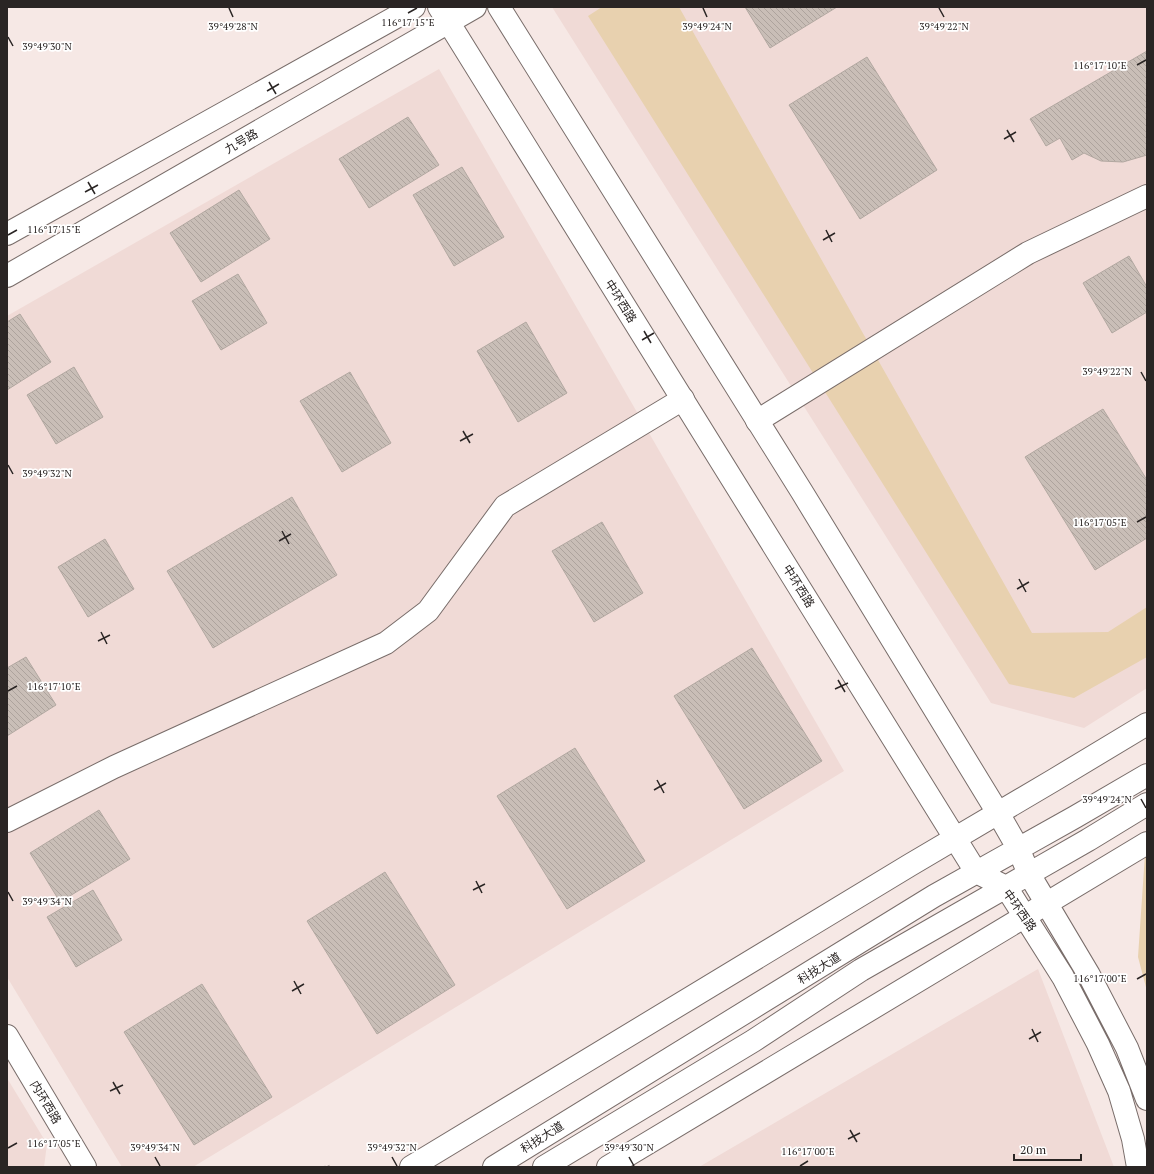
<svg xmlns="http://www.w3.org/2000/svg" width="1154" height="1174" viewBox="0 0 1154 1174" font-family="'PT Serif','Noto Sans SC',serif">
<defs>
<pattern id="building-back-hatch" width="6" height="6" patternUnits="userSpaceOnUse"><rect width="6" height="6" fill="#c9beb7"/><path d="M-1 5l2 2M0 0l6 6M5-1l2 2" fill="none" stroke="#ada39d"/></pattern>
</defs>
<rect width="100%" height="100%" fill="#f6e8e5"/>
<path fill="#f0dad6" d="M552,7H1147V688L1084,728L991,703Z
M439,69L844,771L193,1167H122L7,977V316Z
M1038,969L1114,1167H699Z
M7,1078L47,1144L44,1167H7Z"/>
<path fill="#e8d1af" d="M602,7H679L1032,633L1108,632L1147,607V657L1074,698L1009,684L588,16Z
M1147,853V991L1138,957L1145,854Z"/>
<path fill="url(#building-back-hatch)" stroke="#b2a8a1" d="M745,7H837L770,48Z
M1147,51V155L1123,162L1101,161L1084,153L1072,160L1060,138L1046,146L1030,119Z
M867,57L937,170L860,219L789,105Z
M408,117L439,165L369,208L339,159Z
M462,167L504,237L454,266L413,195Z
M239,190L270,239L201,282L170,233Z
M1129,256L1147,287V312L1112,333L1083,283Z
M238,274L267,323L221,350L192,301Z
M20,314L51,362L7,390V322Z
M526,322L567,393L518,422L477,351Z
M74,367L103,417L56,444L27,395Z
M350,372L391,443L342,472L300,401Z
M1103,409L1147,480V538L1095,570L1025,457Z
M292,497L337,575L213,648L167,571Z
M602,522L643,593L594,622L552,551Z
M105,539L134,589L88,617L58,567Z
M752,648L822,761L744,809L674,696Z
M26,657L56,705L7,736V668Z
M575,748L645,861L567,909L497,796Z
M99,810L130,859L60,902L30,853Z
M385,872L455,985L377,1034L307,921Z
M93,890L122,940L76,967L47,917Z
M202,984L272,1097L194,1145L124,1032Z"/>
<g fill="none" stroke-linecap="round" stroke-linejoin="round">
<g stroke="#796d6a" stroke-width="24">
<path id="street" d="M757,421L1028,253L1147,196
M7,821L114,767L386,643L428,611L505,506L683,399
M411,1167L910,865L1054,780L1147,724
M608,1167L1147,843"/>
</g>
<g stroke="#796d6a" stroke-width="24">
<path id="secondary" d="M439,7L976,872L1006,887L1063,977L1098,1044L1119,1091L1133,1139L1138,1167
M499,7L802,492L998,813L1018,848L1029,874L1089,975L1127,1048L1147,1099
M7,234L414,7
M7,276L475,7
M7,1036L85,1167
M494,1167L934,896L1075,817L1147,775
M544,1167L753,1041L861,970L1088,840L1147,804"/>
</g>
<path stroke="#b3a8a6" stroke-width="2.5" stroke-dasharray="1 3" stroke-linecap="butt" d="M325,1167L328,1165L329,1167"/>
<use href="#street" stroke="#fff" stroke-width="22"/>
<use href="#secondary" stroke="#fff" stroke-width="22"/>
</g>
<path fill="none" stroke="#2a2524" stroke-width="1.5" d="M229,8L233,17M703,8L707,17M939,8L944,17M408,13L417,8M8,37L13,46M1137,65L1146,60M269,82L276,94M267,91L279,84M1007,130L1014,142M1004,139L1016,132M88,182L95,194M85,192L98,185M826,230L832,242M8,235L17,230M823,240L835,233M644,331L651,343M642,340L654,333M1141,372L1146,381M463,431L470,443M460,441L473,434M8,465L13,474M1137,522L1146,517M282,531L289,544M279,541L291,534M1019,579L1026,592M1017,589L1029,582M101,632L107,644M98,641L110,635M838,680L845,692M835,689L848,683M8,691L17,686M657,780L664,793M654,790L666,783M1141,799L1146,808M476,881L482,893M473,890L485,884M8,892L13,901M1137,979L1146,974M294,981L301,994M292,991L304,984M1032,1029L1038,1042M1029,1039L1041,1032M113,1082L120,1094M110,1091L123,1085M850,1130L857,1142M848,1139L860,1133M8,1148L17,1143M155,1157L160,1166M392,1157L397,1166M629,1157L634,1166M800,1166L808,1161"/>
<g text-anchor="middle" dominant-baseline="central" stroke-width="3.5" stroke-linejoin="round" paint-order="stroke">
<g font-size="12" fill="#2a2524" stroke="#fff">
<text transform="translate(241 141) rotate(-30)">九号路</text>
<text transform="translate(621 301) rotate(58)">中环西路</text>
<text transform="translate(799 586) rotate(58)">中环西路</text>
<text transform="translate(1020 910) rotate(55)">中环西路</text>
<text transform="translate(819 968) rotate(-32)">科技大道</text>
<text transform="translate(46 1102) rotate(59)">内环西路</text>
<text transform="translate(542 1137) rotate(-32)">科技大道</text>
</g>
</g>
<g font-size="10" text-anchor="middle" fill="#2a2524" stroke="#fff" stroke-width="3.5" stroke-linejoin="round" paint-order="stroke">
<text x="408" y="26">116°17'15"E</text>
<text x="233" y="30">39°49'28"N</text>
<text x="707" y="30">39°49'24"N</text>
<text x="944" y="30">39°49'22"N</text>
<text x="47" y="50">39°49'30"N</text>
<text x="1100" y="69">116°17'10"E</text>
<text x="54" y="233">116°17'15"E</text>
<text x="1107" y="375">39°49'22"N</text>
<text x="47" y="477">39°49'32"N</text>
<text x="1100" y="526">116°17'05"E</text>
<text x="54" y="690">116°17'10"E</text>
<text x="1107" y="803">39°49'24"N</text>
<text x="47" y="905">39°49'34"N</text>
<text x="1100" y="982">116°17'00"E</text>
<text x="54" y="1147">116°17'05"E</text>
<text x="155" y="1151">39°49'34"N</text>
<text x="392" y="1151">39°49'32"N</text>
<text x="629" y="1151">39°49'30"N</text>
<text x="808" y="1155">116°17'00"E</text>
</g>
<rect width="1154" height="1174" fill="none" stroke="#2a2524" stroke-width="16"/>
<path d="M1014 1154v6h67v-6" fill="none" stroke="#2a2524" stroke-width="2"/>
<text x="1020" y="1154" font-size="12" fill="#2a2524" stroke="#ffffff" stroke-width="3" paint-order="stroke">20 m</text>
</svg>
